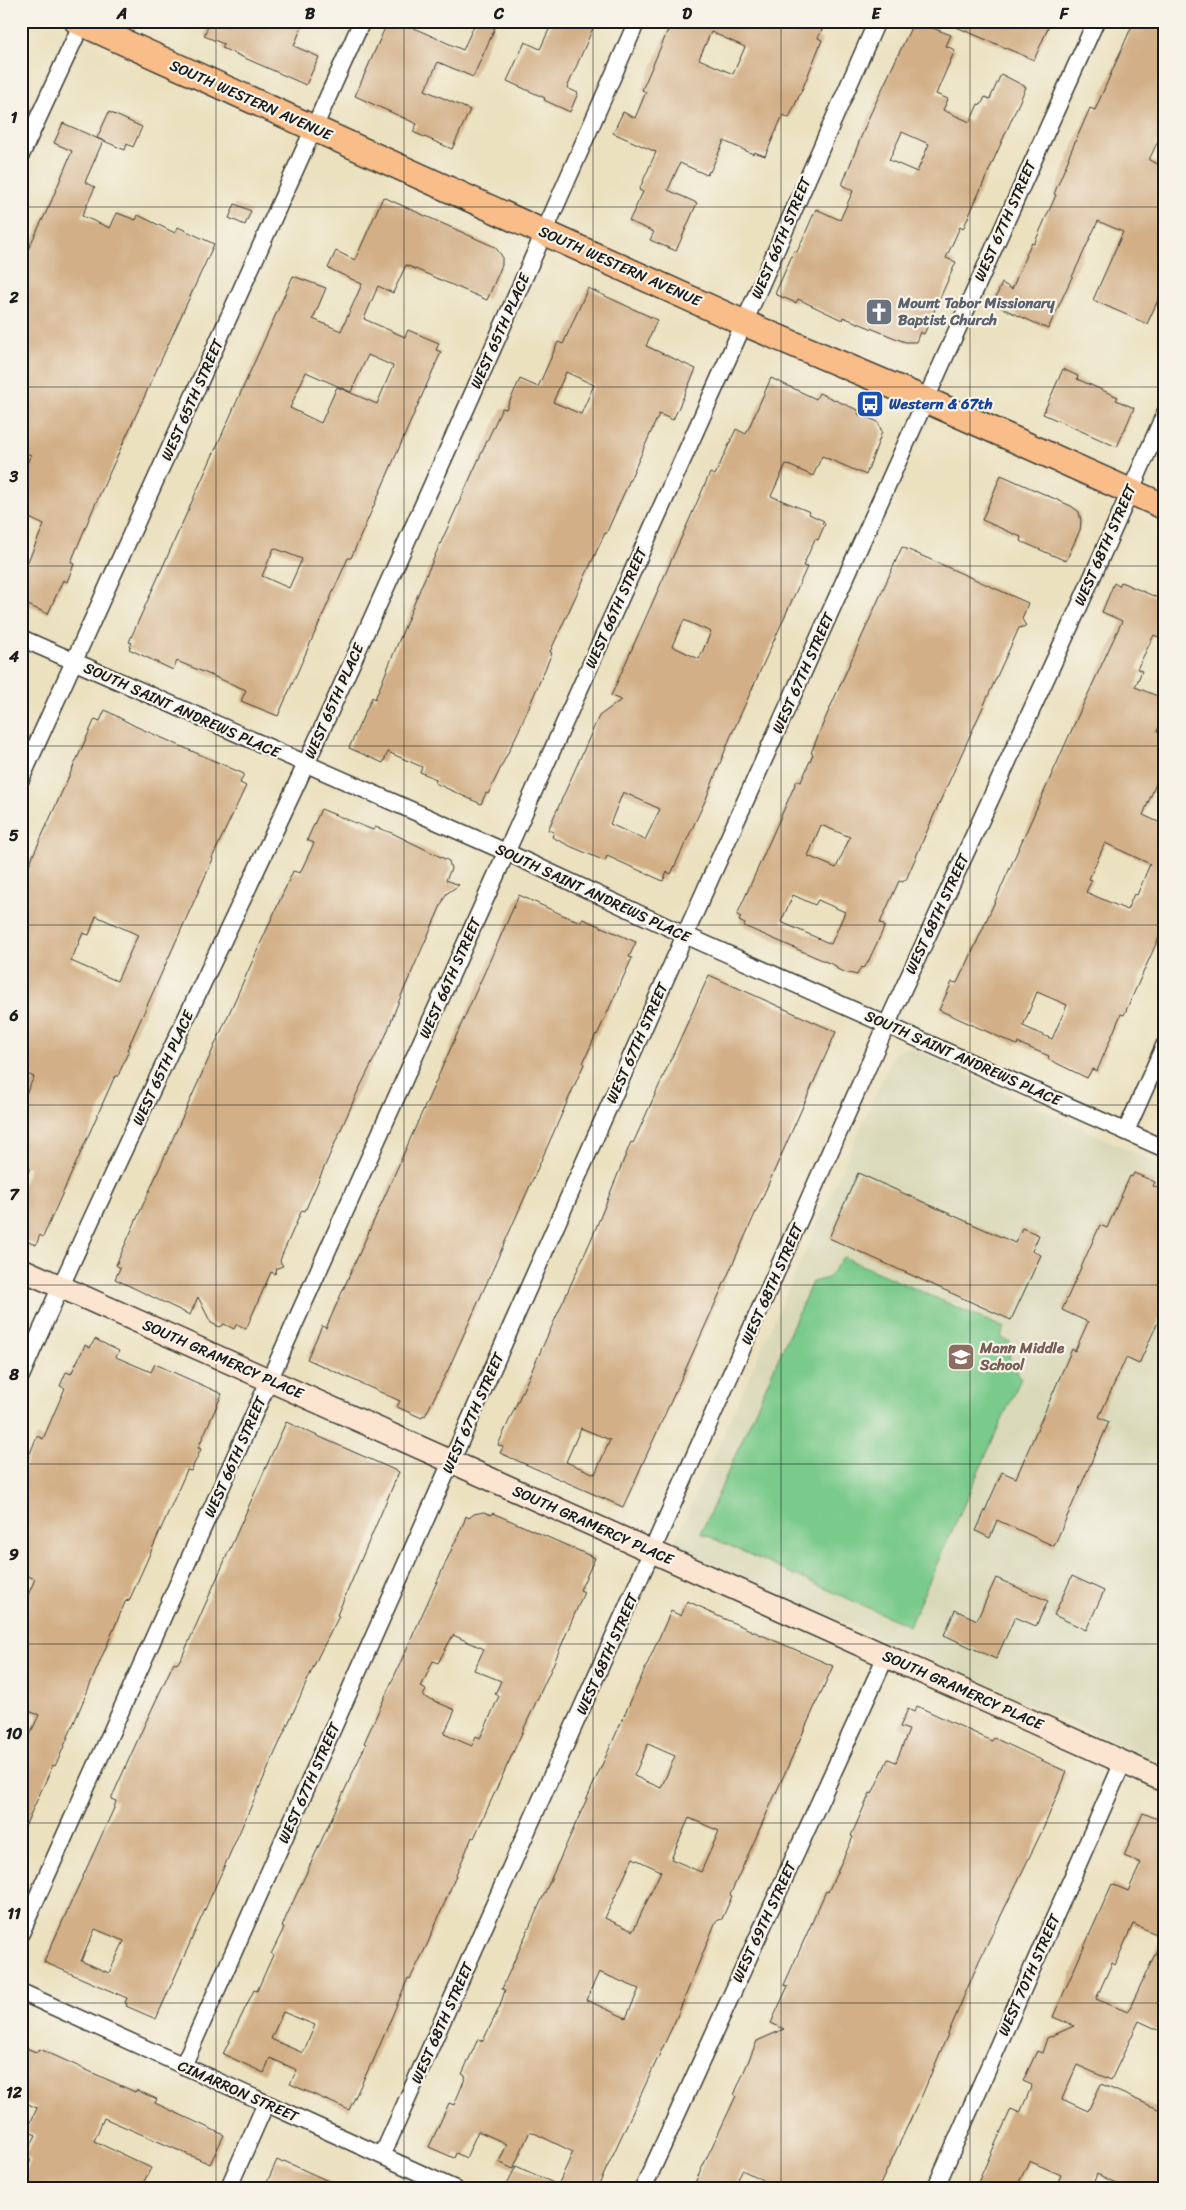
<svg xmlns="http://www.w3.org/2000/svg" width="1186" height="2210" viewBox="0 0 1186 2210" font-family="Sriracha,sans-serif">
<rect width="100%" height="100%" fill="#f7f3e8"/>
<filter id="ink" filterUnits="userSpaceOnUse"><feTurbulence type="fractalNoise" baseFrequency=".02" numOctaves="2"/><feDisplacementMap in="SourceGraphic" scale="10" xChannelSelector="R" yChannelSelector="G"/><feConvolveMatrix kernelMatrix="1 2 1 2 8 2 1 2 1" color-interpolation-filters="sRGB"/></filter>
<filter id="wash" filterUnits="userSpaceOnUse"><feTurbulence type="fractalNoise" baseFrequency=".0096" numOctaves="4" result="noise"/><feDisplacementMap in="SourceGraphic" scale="20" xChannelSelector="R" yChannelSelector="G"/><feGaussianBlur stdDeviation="1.12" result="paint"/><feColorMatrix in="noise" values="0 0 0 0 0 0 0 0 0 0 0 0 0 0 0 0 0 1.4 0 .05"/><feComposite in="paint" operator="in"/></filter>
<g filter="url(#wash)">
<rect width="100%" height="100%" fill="#ebe1bf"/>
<path fill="#d9d9b9" d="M909,1047L1165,1167V1765L673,1546L894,1053Z"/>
<path fill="#7aca8b" stroke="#4b7354" d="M843,1257L1004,1328L1001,1337L1014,1345L1009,1357L1021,1378L909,1626L701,1533L812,1282L828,1278Z"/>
<g id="blocks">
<path fill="#d2af86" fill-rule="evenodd" d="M210,21H304L294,46L319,57L306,85L222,48L224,44L204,36Z
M388,21H398L463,50L476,21H495L492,27L495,28L473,77L438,62L425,90L470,110L452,149L413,132L417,124L355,96Z
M553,21H596L567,88L578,93L570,112L544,100L545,98L507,81L525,42L540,49Z
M672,21H826L818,38L822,40L804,85L789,118L783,115L765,156L754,152L753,154L724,141L710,172L709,171L707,175L680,163L668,190L697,203L676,251L650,240L654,232L629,221L643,192L639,190L656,152L613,133L623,112L635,118L646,92L642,90ZM711,32L745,47L733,74L699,59Z
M914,21L951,35L946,46L955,50L936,94L948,99L943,110L970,122L978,104L981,105L985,97L990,99L1001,74L1026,87L963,229L960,227L946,258L956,262L924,334L920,332L916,342H905L843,317L842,320L798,299L796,303L775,294L794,251L797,252L816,209L840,220L853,191L842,185L869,117ZM902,132L929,144L917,172L889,160Z
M942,21H1051L1034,60Z
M1134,21H1165V136L1161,134L1149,160L1165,167V285L1147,324L1093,300L1123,232L1098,221L1048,329L993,304L1002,283L1012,289L1031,243L1034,244L1056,195L1054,194L1069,158H1068L1090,108L1095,110Z
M109,112L142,127L133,147L127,144L125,150L97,138Z
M63,123L103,141L85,182L95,187L82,216L110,228L117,213L136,220L138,215L175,233L178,227L214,244L94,507L71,562L74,564L67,582L63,580L48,614L21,602V577L44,525L21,514V476L31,455L21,451V264L51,202L72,151L54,143Z
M383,197L495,247L502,256V265L487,300L406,265L393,293L378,286L364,319L405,337L408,330L439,343L436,350L441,352L351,558H348L278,716L241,701L246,690L177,661L173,670L129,649L132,643L129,642L293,276L326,288L313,319L341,331L362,284L328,268L336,251L355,260ZM368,355L393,366L377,404L337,387L321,423L290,408L306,372L351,392ZM274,548L302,559L289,588L262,576Z
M235,204L251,211L245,225L229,218Z
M588,288L657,320L646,346L696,369L673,420L659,414L606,534L605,533L550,652L552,653L519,730L488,794L486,793L481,804L435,783L436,779L420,772L422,767L388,752L383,763L349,748L372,697L375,699L423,582L502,408L506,409L520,379L538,387L558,342L563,344ZM566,372L594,385L581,414L553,402Z
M1063,369L1078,376L1077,379L1118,397L1116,400L1134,408L1117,447L1043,414Z
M771,378L816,399L819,393L860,411L858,414L878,422L882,432L866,475L822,456L813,476L786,464L771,496L810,512L809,514L824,521L822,523L825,524L818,540L815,539L803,566L807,567L730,738L706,799L671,874L667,872L663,881L607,856L605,861L572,847L552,837L554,832L548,830L599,716L621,700L611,696L710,473L715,475L736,429L746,434ZM684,620L711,632L699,659L672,646ZM623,792L660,809L645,840L610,824Z
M1001,475L1071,506L1079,512L1081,521L1080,530L1066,561L1020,541L1021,537L982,520Z
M902,547L1028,603L1022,619L1026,626L1019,628L937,808L906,880L905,879L903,882L899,881L880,923L884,925V928L867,964L863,968L861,967L857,975L844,972L837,969L836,966L744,926L745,924L739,921L741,917L737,915L797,780L801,782L813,754L811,753L825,719ZM821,825L850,837L836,868L808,856ZM793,895L815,905L818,900L845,912L831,944L781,922Z
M1121,582L1165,601V640L1154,635L1137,669L1142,671L1135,687L1165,699V713L1157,731L1165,734V762L1143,815L1165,825V924L1124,1015L1121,1014L1097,1071L1092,1069L1087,1078L1048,1059L1049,1056L1018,1043L1017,1045L939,1010L952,982L957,983L965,966H966L1082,707L1122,621L1102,612L1114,583L1119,586ZM1105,843L1150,864L1137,895L1134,894L1127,910L1086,892L1092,880L1089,879ZM1037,992L1067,1005L1052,1039L1023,1026Z
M105,710L135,726L244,774L240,783L246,786L212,858L213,859L127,1050H129L118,1076H116L114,1078L43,1237L40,1235L36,1245L21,1239V1187L30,1168L21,1163V1104L34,1077L21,1071V870L26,871L95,719L100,721ZM96,916L138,935L117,981L71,961L83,933L89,935Z
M321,809L373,830L375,827L392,833L449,861L451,869L446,880L459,885L446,894L398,1003L386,1035L357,1093L305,1211L302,1210L282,1255L280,1261L283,1266L277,1268L275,1274L271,1272L246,1329L237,1324L234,1329L224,1324L220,1327L211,1323L198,1297L190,1315L115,1279L120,1268L116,1265L293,871L300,873L314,843L307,840Z
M519,895L565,916L581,922L583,919L636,942L629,957L632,958L603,1022L597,1035L596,1034L583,1063L584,1064L448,1370L425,1416L423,1415L422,1418L397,1407L400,1401L307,1359L322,1326L326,1328Z
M709,975L836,1032L706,1324L623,1507L500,1453L503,1447L498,1445L591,1240L631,1142L633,1143L635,1139ZM581,1428L610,1440L595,1474L566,1462Z
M858,1173L1015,1243L1022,1228L1039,1235L1032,1251L1041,1255L1011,1320L829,1238Z
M1134,1173L1155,1182L1153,1186L1165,1191V1306L1139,1364L1126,1358L1099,1417L1109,1422L1054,1546L997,1520L990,1538L976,1531L1002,1472L1016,1478L1072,1349L1075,1351L1088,1322L1062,1310L1100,1225L1107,1228L1130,1176L1132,1177Z
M95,1339L119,1351L116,1357L151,1372L155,1364L222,1394L198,1448L201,1449L191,1471L187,1470L129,1601L126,1600L59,1758L55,1766L53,1765L21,1835V1753L39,1715L21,1708V1611L35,1579L21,1573V1476L37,1436L43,1439L65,1388L60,1386L66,1372L71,1374L85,1345L90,1348Z
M286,1422L399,1472L337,1615L339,1616L317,1659L156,2019L126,2006L127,2004L125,2003L127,1998L44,1962L114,1808L116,1801L111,1799L144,1726L174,1662L177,1664L182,1657ZM95,1929L124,1941L109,1973L81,1961Z
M484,1512L491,1515L492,1513L509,1520L595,1558L580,1590L584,1592L553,1665L474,1838L472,1837L427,1945L410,1979L408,1978L372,2064H371L349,2110L290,2084L297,2070L270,2058L264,2073L223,2054L254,1990L257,1991L273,1955L271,1954L284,1928L282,1927L286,1917L366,1744L364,1743L464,1522L466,1516L469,1518L474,1514ZM453,1635L484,1649L474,1670L501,1681L495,1694L499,1696L485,1728L480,1738L476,1736L472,1746L444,1734L455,1710L423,1696L426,1690L421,1687L433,1661L438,1663ZM283,2012L315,2025L303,2053L271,2039Z
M1072,1576L1104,1591L1086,1630L1054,1615Z
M996,1578L1048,1601L1036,1626L1015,1617L996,1659L944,1635L955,1610L977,1620Z
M687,1601L705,1609L704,1610L833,1666L730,1895L732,1896L722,1919L716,1921L676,2019L597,2189H517L507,2184L516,2166L558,2185L573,2152L530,2131L513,2169L499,2162L507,2144L478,2131L466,2158L456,2153L454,2158L429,2147L449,2103L454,2105L466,2076L462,2074L478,2039L483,2041L500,2006L505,1990L502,1989L507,1977L671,1611L681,1616ZM648,1744L675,1756L661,1788L634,1776ZM689,1818L719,1831L701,1872L671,1859ZM633,1858L661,1871L633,1931L605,1918ZM599,1972L639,1989L626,2018L586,2000Z
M917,1706L992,1741L994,1738L1067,1772L1043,1829L979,1961L923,2093L878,2189H781L742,2170L734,2189H692L736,2096L734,2095L757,2041L784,2029L771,2023L788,1986L784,1985L826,1891L828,1892L853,1837L851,1836L870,1793L872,1794L888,1759L896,1762L909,1730L900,1727L908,1709L914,1712Z
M1143,1813L1165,1822V2033L1139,2021L1111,2080L1077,2065L1062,2099L1088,2111L1101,2084L1165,2112V2168L1161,2177L1156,2189H1128L1097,2174L1091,2189H1055L1061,2175L1029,2161L1016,2189H975L1011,2109L1020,2113L1032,2085L1023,2081L1037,2051L1042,2053L1047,2038L1074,2026L1053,2017L1112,1884L1128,1891L1141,1863L1124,1856ZM1133,1924L1163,1937L1128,2012L1096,1999L1112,1963L1115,1965Z
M21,2046L36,2052L40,2049L135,2092L136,2090L157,2099L155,2103L224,2135L210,2164L104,2118L94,2141L151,2168L140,2189H21V2182L31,2160L25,2157L36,2135L27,2131L37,2108L21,2101Z
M277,2160L283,2163L284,2161L346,2189H264Z"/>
</g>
</g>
<g filter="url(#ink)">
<use href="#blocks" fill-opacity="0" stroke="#3b3a34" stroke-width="1"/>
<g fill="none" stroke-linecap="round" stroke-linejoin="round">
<g stroke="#3b3a34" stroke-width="19">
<path id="street" d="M21,155L83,21
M21,638L506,852L685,935L1165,1149
M21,779L362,21
M1126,1131L1165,1044
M21,1376C111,1170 211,969 305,766C418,519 528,270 637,21
M21,1933L744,323L877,21
M21,1992L455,2189
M183,2066L685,935L1096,21
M382,2156L887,1024L1078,609L1165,413
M228,2189L266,2103
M643,2189L886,1656
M935,2189L1123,1762"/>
</g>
<g stroke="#3b3a34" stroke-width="25">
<path id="secondary" d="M21,1269L1165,1781"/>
</g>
<g stroke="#3b3a34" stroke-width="28">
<path id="primary" d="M77,21L744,323L926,400L1165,507"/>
</g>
<use href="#street" stroke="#fff" stroke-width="16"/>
<use href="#secondary" stroke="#fce5d0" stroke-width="22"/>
<use href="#primary" stroke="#f8bd89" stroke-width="25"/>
</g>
</g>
<path fill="none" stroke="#1c1c1c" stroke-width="1" stroke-opacity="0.55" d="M216,21V2189M404,21V2189M593,21V2189M781,21V2189M970,21V2189M21,207H1165M21,387H1165M21,566H1165M21,746H1165M21,925H1165M21,1105H1165M21,1285H1165M21,1464H1165M21,1644H1165M21,1823H1165M21,2003H1165"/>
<defs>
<g id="church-square" transform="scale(1.4375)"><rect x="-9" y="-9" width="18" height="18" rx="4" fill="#6b7280" stroke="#f7f3e8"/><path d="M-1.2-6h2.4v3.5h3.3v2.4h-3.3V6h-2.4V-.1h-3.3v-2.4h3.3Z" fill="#fff"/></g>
<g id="bus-square" transform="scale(1.4375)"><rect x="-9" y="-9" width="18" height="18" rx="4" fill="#1a4fb4" stroke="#f7f3e8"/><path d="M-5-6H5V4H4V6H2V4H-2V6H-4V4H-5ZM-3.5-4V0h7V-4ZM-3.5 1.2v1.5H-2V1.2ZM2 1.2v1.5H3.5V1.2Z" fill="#fff"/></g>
<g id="school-square" transform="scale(1.4375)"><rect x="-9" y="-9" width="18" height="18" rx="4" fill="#8d6e63" stroke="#f7f3e8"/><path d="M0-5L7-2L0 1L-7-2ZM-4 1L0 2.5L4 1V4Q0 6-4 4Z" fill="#fff"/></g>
</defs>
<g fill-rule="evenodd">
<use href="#church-square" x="879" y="312"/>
<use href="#bus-square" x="870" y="404"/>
<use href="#school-square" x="961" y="1357"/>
</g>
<g text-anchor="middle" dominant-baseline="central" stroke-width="4.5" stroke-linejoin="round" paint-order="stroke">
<g font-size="15" fill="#1c1c1c" stroke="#f7f3e8">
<text transform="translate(251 100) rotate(24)">SOUTH WESTERN AVENUE</text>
<text transform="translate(1005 221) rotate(-66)">WEST 67TH STREET</text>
<text transform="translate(781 238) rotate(-67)">WEST 66TH STREET</text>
<text transform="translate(620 266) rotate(24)">SOUTH WESTERN AVENUE</text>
<text transform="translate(500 331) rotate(-66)">WEST 65TH PLACE</text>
<text transform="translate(192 400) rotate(-66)">WEST 65TH STREET</text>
<text transform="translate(1105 545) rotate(-66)">WEST 68TH STREET</text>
<text transform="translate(616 608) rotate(-66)">WEST 66TH STREET</text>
<text transform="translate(803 673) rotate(-66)">WEST 67TH STREET</text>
<text transform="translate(334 701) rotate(-66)">WEST 65TH PLACE</text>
<text transform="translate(182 710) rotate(24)">SOUTH SAINT ANDREWS PLACE</text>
<text transform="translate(593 893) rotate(25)">SOUTH SAINT ANDREWS PLACE</text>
<text transform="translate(937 914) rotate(-65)">WEST 68TH STREET</text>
<text transform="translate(450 978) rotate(-66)">WEST 66TH STREET</text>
<text transform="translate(637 1043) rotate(-66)">WEST 67TH STREET</text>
<text transform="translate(963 1058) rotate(24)">SOUTH SAINT ANDREWS PLACE</text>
<text transform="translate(163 1068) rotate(-65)">WEST 65TH PLACE</text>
<text transform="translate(772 1284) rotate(-66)">WEST 68TH STREET</text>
<text transform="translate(223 1359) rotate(24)">SOUTH GRAMERCY PLACE</text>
<text transform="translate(473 1413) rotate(-66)">WEST 67TH STREET</text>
<text transform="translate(235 1457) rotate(-66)">WEST 66TH STREET</text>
<text transform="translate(593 1525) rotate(24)">SOUTH GRAMERCY PLACE</text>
<text transform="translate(607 1654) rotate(-66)">WEST 68TH STREET</text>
<text transform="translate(963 1690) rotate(24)">SOUTH GRAMERCY PLACE</text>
<text transform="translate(309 1783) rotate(-66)">WEST 67TH STREET</text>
<text transform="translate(764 1922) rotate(-65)">WEST 69TH STREET</text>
<text transform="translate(1029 1975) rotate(-66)">WEST 70TH STREET</text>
<text transform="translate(442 2023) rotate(-66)">WEST 68TH STREET</text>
<text transform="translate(238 2091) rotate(24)">CIMARRON STREET</text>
</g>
<g font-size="15" font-weight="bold" fill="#5b616d" stroke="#f7f3e8" text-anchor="start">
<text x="898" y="303">Mount Tabor Missionary<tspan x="898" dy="17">Baptist Church</tspan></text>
</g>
<g font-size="15" font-weight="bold" fill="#164399" stroke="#f7f3e8" text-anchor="start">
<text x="889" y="404">Western &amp; 67th</text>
</g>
<g font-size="15" font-weight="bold" fill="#785e54" stroke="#f7f3e8" text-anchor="start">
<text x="980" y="1348">Mann Middle<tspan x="980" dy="17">School</tspan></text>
</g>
</g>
<rect width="1186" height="2210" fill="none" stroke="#f7f3e8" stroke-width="55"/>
<rect x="28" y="28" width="1130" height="2154" fill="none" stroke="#1c1c1c" stroke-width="2"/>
<g font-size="16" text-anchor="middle" font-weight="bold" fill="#1c1c1c">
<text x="122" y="19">A</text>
<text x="310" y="19">B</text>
<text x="499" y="19">C</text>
<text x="687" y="19">D</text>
<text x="876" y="19">E</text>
<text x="1064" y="19">F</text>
<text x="14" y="123">1</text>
<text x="14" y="303">2</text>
<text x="14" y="482">3</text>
<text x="14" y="662">4</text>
<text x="14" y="841">5</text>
<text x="14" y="1021">6</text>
<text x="14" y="1200">7</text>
<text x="14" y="1380">8</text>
<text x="14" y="1560">9</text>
<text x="14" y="1739">10</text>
<text x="14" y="1919">11</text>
<text x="14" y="2098">12</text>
</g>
</svg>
